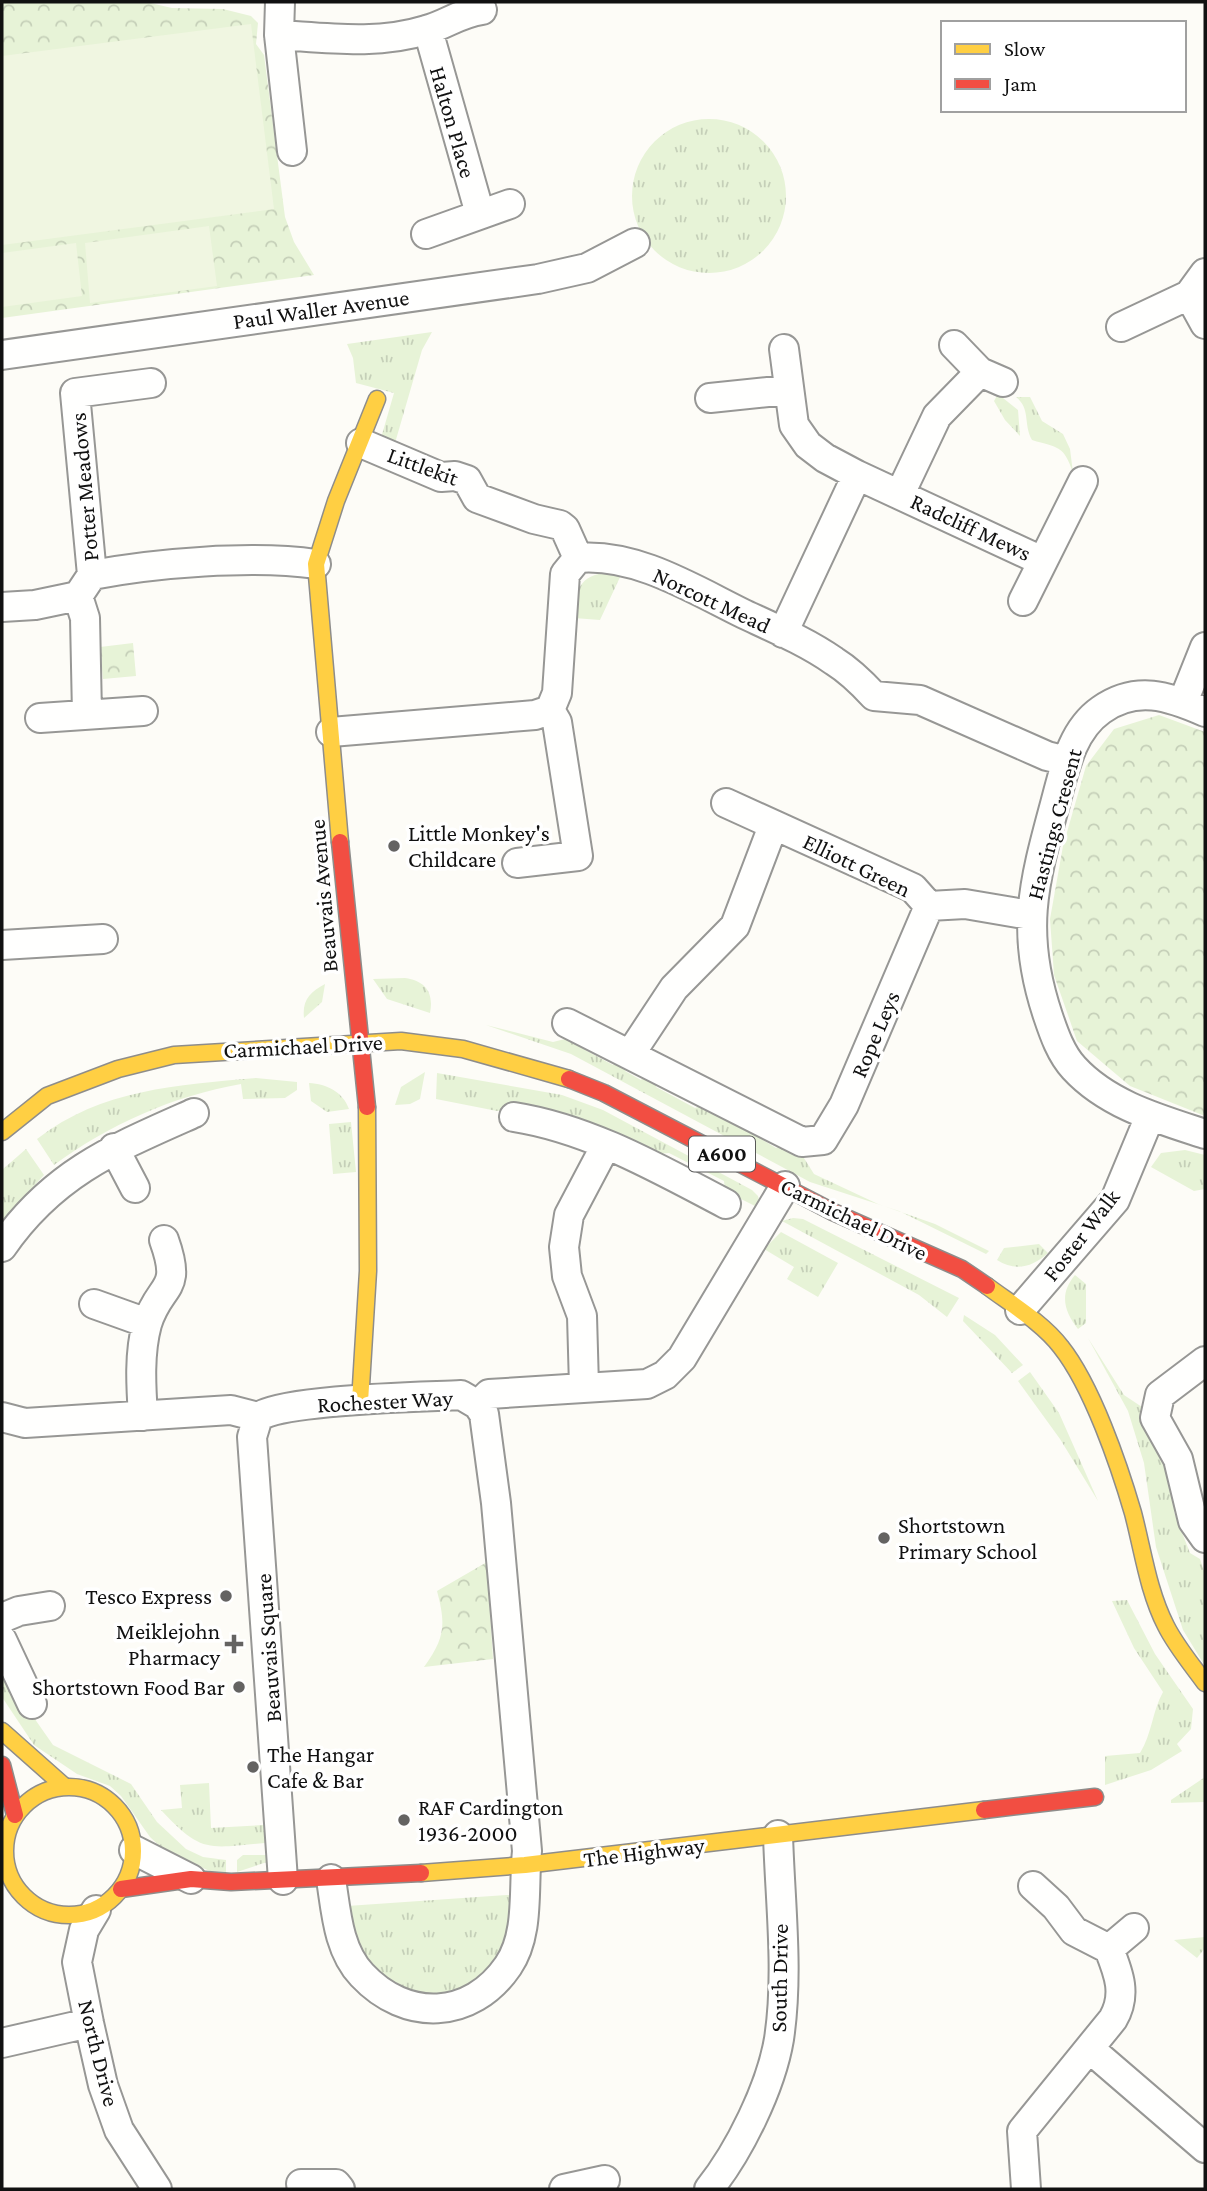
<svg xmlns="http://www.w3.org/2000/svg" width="1207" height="2191" viewBox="0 0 1207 2191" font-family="'Crimson Pro',serif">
<defs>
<pattern id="grass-tufts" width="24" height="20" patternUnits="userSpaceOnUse" patternTransform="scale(1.75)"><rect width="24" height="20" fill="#e7f3d7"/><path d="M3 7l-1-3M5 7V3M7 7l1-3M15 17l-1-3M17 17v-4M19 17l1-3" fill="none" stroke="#c5cfb8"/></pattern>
<pattern id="park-crowns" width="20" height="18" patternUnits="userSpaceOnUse" patternTransform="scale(1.75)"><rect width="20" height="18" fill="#e7f3d7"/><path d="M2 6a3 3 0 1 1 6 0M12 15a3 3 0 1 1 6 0" fill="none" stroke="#c5cfb8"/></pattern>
</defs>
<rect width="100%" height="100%" fill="#fdfcf7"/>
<path fill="url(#grass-tufts)" d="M632 196a77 77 0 1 1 154 0a77 77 0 1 1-154 0Z
M432,332L422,350L395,443L381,438L394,393L356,383L353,358L347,344Z
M998,394L1018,410L1020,436L1005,420L994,401Z
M1016,397H1030L1042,421L1063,434L1070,449L1073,473C1064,445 1058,448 1032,440C1023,424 1031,409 1016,397Z
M603,573L621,575L600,620L574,618C575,595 577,577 603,573Z
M405,978C426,981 434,993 430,1013L387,999L373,979Z
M325,984L322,1002L304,1018C302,1000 310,992 325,984Z
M486,1025L553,1042L577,1036L588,1039L585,1050L613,1065L619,1058L628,1061L625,1071L641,1080L647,1071L655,1074L656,1087L695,1108L715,1101L737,1124L776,1148L784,1144L802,1155L814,1174L878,1204L935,1224L989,1251L986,1254L899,1211L810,1182L571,1054Z
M425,1072L420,1099L410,1104L395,1105L401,1087Z
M437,1073L562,1095L603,1110L752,1190L758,1196L761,1209L725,1191L724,1181L669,1153L657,1154L518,1108L497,1111L436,1099Z
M256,1078L297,1082V1090L285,1098L243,1099L241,1084C173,1096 110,1124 54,1165L37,1139C101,1089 178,1085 256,1078Z
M309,1083C327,1084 343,1092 349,1109L327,1112L311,1101Z
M351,1122L356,1172L333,1174L329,1124Z
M26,1149L44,1175L2,1221V1170Z
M1185,1150L1205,1155V1189L1194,1191L1151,1167L1161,1153Z
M793,1218L803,1219L959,1298L947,1317L919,1295L782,1221Z
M781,1232L838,1263L818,1297L787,1279L794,1267L764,1249Z
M1039,1244L1048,1253C1033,1267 1015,1272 997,1260L1004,1248Z
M1075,1275L1086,1284V1323L1078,1329C1064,1311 1059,1294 1075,1275Z
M964,1315L995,1335L1023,1365L1012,1373L963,1321Z
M1088,1338L1124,1395L1142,1407L1171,1469L1178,1505L1174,1512L1190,1553L1200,1559L1205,1574V1666L1183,1630L1156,1547L1144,1463L1128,1411Z
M1030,1372L1059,1413L1098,1501L1060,1439L1018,1381Z
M1127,1600L1155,1654L1193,1709L1191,1729L1177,1744L1182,1751L1151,1770L1105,1785V1756L1140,1753C1152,1734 1152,1712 1163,1692L1134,1648L1112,1601Z
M2,1672L53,1745L131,1784L157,1822L186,1849L203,1857L226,1860V1872L210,1871L167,1853L150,1837L121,1796L110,1786L77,1774L34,1745L2,1697Z
M1205,1777V1802L1171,1803V1800Z
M209,1783L211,1828L264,1825L265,1843C208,1848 202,1854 161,1810L182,1808L180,1785Z
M243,1855H274L273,1860L237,1872V1860Z
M520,1894L507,1946L468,1993L415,1998L365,1966L347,1906Z
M1205,1937V1948L1197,1958L1174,1940Z"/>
<path fill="url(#park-crowns)" d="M2,2H146L172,8L223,9L251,16L258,23L256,44L264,55L285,217L294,242L314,275L2,318Z
M133,643L136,676L103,679L100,647Z
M1159,715L1205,732V1116L1130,1086L1077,1041L1054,975L1050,919L1063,846L1086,766L1114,729Z
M487,1562L493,1659L424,1667C445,1638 446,1625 437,1591Z"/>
<path fill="#f0f6e1" d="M251,24L274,209L2,245V56Z
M209,226L217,286L90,303L85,243Z
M76,243L82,296L2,307V253Z"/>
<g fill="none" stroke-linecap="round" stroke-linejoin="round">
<g stroke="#979795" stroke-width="32">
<path id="street" d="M280,2L279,35L292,151
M428,30L480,214
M279,35C328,38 378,45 426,30C448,24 457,14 482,10
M426,234L510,204
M1189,295L1205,324
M1121,327L1189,295L1205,273
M954,345L980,372L1003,382
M784,349L794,425L808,445L825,458L857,475L1042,561
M2,355L538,279L587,268L635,243
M710,398L787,390
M361,443L441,477L455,476L467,480L477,498L534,519L560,525L565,529L578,558
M900,494L937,416L980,372
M92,575L75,393L151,383
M78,596L85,618L87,714
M1023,601L1083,481
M2,607L35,605L78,596L92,575C156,563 252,555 316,564
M783,633L857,475
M1183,702L1205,647
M1205,712C1169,696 1136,685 1101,710C1071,731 1064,771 1055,804C1033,885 1020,933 1048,1016C1054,1034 1061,1054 1074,1068C1108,1105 1159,1119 1205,1134
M40,718L143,711
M331,732L535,715L550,710L557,693L565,574L578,558C636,553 693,589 744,614C774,628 807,642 834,661C850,671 862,683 874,696L920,700L1047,756L1067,761
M726,803L913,888L929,906L965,904L1030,915
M517,863L578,856L557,722L550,710
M2,945L103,939
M567,1023L802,1142L823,1140L844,1105L929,906
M631,1053L674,988L735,926L773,826
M514,1117C590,1129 659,1169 726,1204
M114,1148L135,1188
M2,1247C53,1173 115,1148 194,1113
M94,1304L147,1323
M1020,1310L1115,1200L1150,1116
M1205,1361L1160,1395L1155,1418L1178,1459L1193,1521L1205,1538
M584,1386L582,1316L567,1276L564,1247L569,1215L606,1145
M143,1416C141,1386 139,1353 147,1324C160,1282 183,1293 164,1240
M2,1417L25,1423L231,1410L258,1417C285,1399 421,1397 461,1395L478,1405L489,1394L647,1384L665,1375L682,1358L785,1186
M258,1417L252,1437L283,1880
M2,1618L19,1611L50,1606
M2,1640L32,1704
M134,1850L191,1879
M331,1879C336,1911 338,1950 362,1975C406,2022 471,2020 508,1966C530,1934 523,1888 527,1851L496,1503L484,1414L478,1405
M96,1910L84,1930L77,1962L89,2023L103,2085L119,2130L157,2189
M1109,1949L1134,1928
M2,2043L89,2023
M1090,2049L1205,2148
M301,2184H336L340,2189
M564,2189L605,2180
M709,2189C739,2152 771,2087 779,2039C789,1973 780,1902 778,1835
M1026,2189L1022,2131L1113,2019C1127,1995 1119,1974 1109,1949L1074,1931L1056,1907L1033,1886"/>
</g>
<g stroke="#8e8d8b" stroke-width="19">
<path id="slow" d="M340,842L316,564L336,501L377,399
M2,1132L47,1096L118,1069L174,1055L401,1041L463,1049L569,1079
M987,1286C1011,1304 1043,1323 1061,1347C1092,1386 1119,1465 1133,1513C1143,1551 1148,1591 1166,1626C1176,1646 1192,1665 1205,1683
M360,1402L368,1271L367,1107
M2,1731L64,1786
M5 1851a64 64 0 1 1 128 0a64 64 0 1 1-128 0Z
M421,1873L525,1865L984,1810"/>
</g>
<g stroke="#8e8d8b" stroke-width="19">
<path id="jam" d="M340,842L367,1107
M569,1079L604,1093L833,1212L962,1269L987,1286
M2,1765L15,1815
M984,1810L1095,1797
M121,1889L191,1879L231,1882L421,1873"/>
</g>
<use href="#street" stroke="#fffffe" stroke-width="28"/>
<use href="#slow" stroke="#ffcf43" stroke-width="16"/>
<use href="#jam" stroke="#f24e42" stroke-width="16"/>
</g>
<g fill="#646362" stroke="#fff" stroke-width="2.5">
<circle cx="394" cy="846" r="7"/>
<circle cx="884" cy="1538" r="7"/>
<circle cx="226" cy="1596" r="7"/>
<path d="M230.5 1633.5h7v7h7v7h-7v7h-7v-7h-7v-7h7z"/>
<circle cx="239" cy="1687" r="7"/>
<circle cx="253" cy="1767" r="7"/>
<circle cx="404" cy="1820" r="7"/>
</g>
<g text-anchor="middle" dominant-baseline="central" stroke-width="7" stroke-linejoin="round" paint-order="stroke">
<rect fill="#fff" stroke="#585858" stroke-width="2" x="689" y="1136.5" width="66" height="35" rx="5"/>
<g font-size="21" font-weight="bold" fill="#111">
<text x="722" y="1154">A600</text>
</g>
<g font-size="23" fill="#111" stroke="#fff">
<text transform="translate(453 122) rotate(74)">Halton Place</text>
<text transform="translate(321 309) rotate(-8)">Paul Waller Avenue</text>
<text transform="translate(423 466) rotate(20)">Littlekit</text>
<text transform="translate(84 487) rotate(-95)">Potter Meadows</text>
<text transform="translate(971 527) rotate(25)">Radcliff Mews</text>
<text transform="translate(712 600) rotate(25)">Norcott Mead</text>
<text transform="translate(1054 824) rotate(-75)">Hastings Cresent</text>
<text transform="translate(857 865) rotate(26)">Elliott Green</text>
<text transform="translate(323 896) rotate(-95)">Beauvais Avenue</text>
<text transform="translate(875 1034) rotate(-67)">Rope Leys</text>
<text transform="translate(303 1046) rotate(-3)">Carmichael Drive</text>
<text transform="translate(854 1219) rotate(26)">Carmichael Drive</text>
<text transform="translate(1081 1235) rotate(-52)">Foster Walk</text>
<text transform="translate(385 1401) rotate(-3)">Rochester Way</text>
<text transform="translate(268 1648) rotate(-94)">Beauvais Square</text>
<text transform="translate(644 1852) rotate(-7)">The Highway</text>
<text transform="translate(779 1978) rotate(-89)">South Drive</text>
<text transform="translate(99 2053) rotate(76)">North Drive</text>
</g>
<g font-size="23" fill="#111" stroke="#fff" text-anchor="start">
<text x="408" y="833">Little Monkey's<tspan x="408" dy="26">Childcare</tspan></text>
<text x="898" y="1525">Shortstown<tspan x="898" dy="26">Primary School</tspan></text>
<text x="212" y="1596" text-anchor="end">Tesco Express</text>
<text x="220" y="1631" text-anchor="end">Meiklejohn<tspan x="220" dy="26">Pharmacy</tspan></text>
<text x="225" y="1687" text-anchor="end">Shortstown Food Bar</text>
<text x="267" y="1754">The Hangar<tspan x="267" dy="26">Cafe &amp; Bar</tspan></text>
<text x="418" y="1807">RAF Cardington<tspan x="418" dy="26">1936-2000</tspan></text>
</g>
</g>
<rect width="1207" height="2191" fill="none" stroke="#111111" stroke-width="7"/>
<rect x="941" y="21" width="245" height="91" fill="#ffffff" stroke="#a0a0a0" stroke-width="2"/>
<rect x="955" y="44" width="35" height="10" fill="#ffcf43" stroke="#a0a0a0" stroke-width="2"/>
<text x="1004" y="56" font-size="21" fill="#111111">Slow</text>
<rect x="955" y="79" width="35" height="10" fill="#f24e42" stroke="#a0a0a0" stroke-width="2"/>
<text x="1004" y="91" font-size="21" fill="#111111">Jam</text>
</svg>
